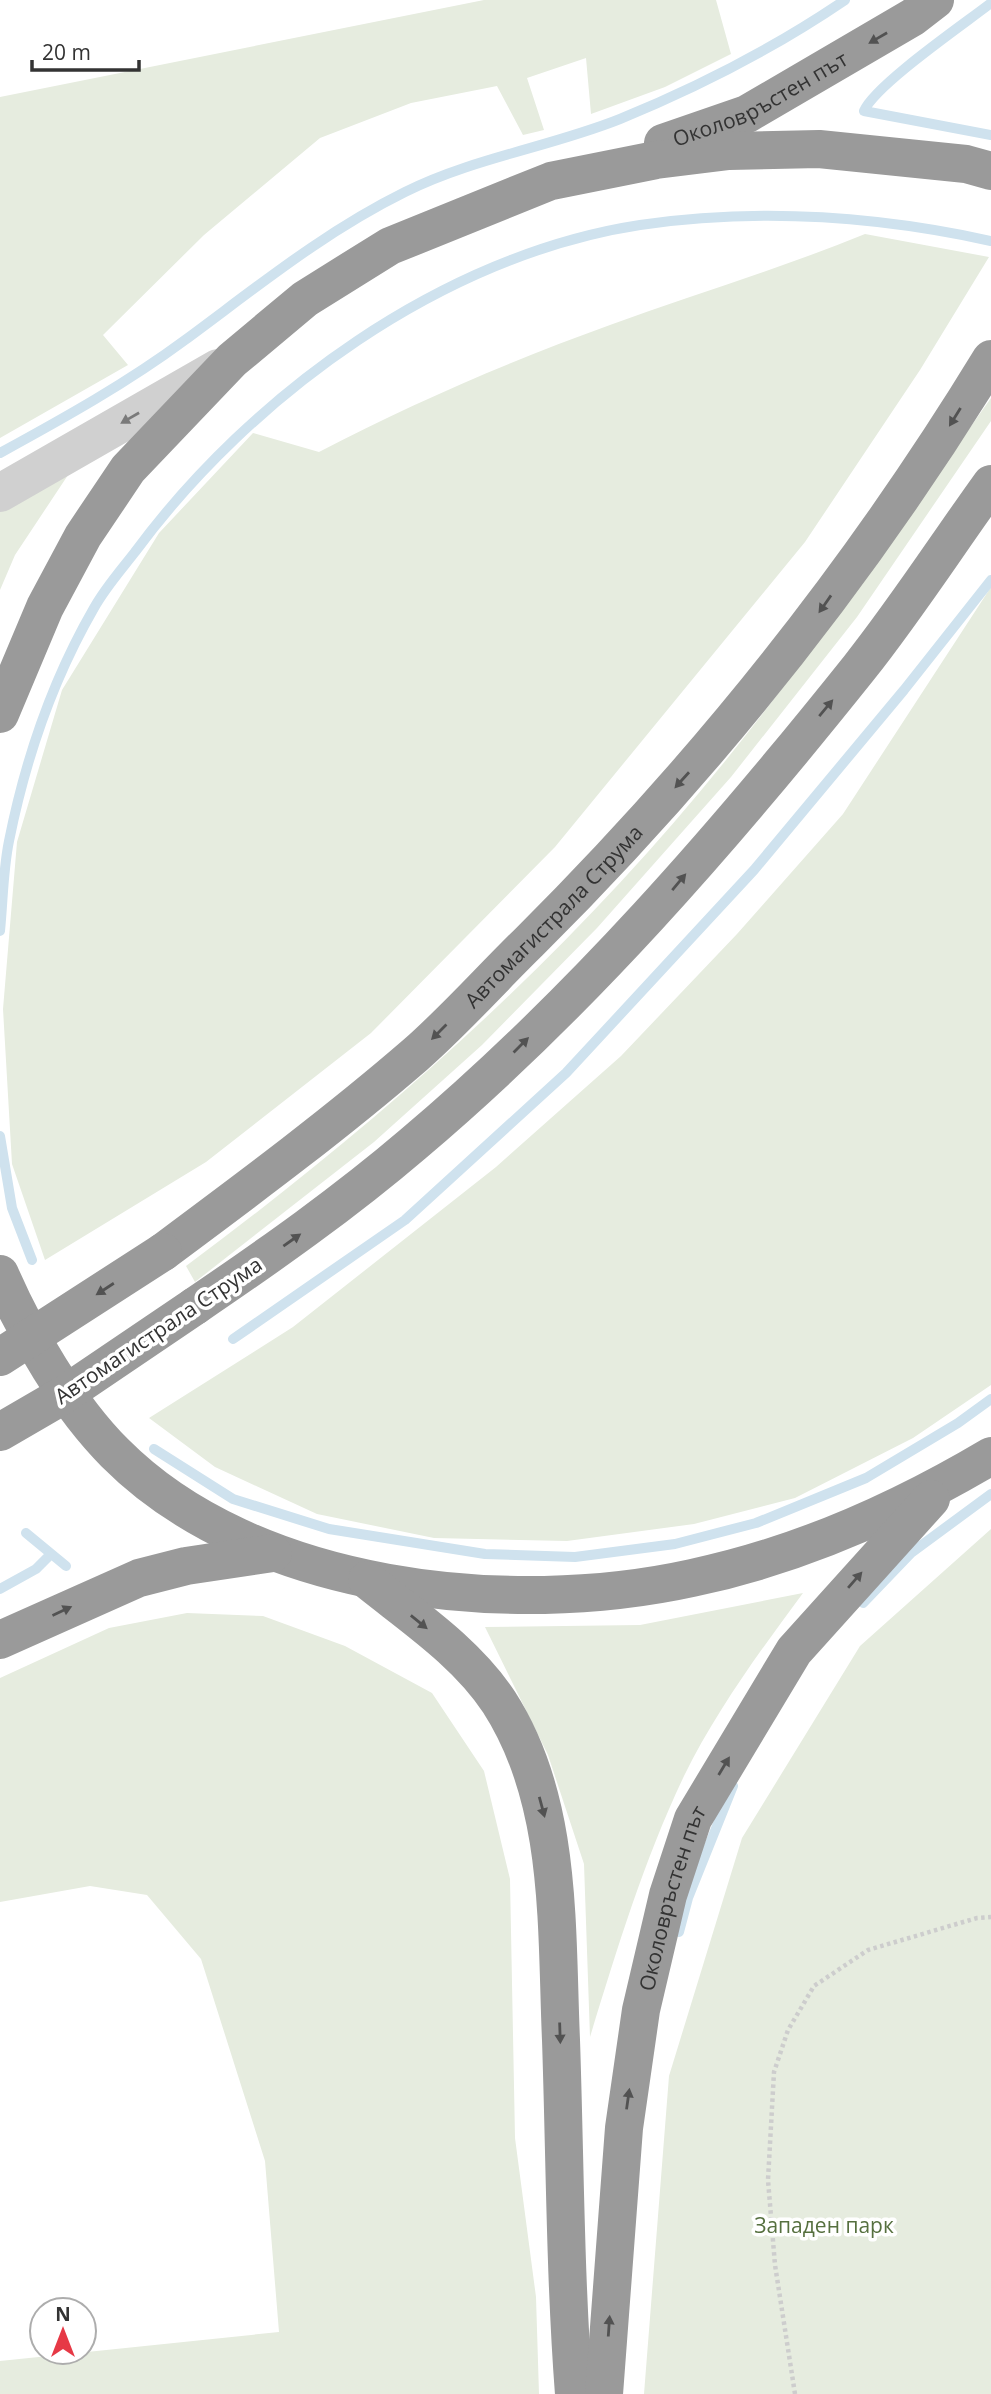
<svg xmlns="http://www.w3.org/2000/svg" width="991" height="2394" viewBox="0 0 991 2394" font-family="'Open Sans',sans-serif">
<rect width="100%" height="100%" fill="#fff"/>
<path fill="#e6ecdf" d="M484,0H716L731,54L665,87L591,114L586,58L527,78L544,130L523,135L497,86L411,103L320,138L204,235L103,335L128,365L0,438V97Z
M865,234L989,257L920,370L805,542L555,847L371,1033L206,1162L45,1260L12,1164L3,1009L17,842L62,690L159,533L253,433L319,452C413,403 510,361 610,325C695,294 782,268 865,234Z
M991,398V421L857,617L731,777L597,928L482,1045L374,1142L195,1282L186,1266C384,1119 571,953 726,760C820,644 904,520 991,398Z
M74,466L15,555L0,590V508Z
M991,587V1385L913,1438L795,1498L694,1524L567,1541L434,1538L317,1514L215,1467L149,1418L293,1327L496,1167L621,1056L737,934L843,814Z
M991,1529V2394H644L669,2076L742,1838L860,1646Z
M803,1593C760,1651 716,1711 684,1776C644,1860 617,1949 590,2037L584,1864L548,1755L485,1627L640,1625Z
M187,1613L263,1616L345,1646L432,1693L484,1771L510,1879L515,2138L536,2297L539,2394H0V2361L279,2332L265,2161L201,1959L147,1895L90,1886L0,1902V1678L109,1628Z"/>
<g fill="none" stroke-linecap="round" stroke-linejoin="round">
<path stroke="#cfe2ee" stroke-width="10" d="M991,3C964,24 875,85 864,111L991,135
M0,453C64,418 127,383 185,340C257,287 324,232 405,192C473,158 550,147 620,119C698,87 776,47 845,0
M0,931C3,901 3,870 9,841C25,761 53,679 94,608C105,588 121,570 135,552C251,395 443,255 640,225C756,208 877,216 991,241
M0,1136L12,1208L32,1260
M233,1339L405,1220L566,1073L754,870L904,690L991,580
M154,1449L233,1499L329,1529L485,1554L575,1557L675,1544L756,1523L866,1478L958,1423L991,1399
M26,1533L66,1566
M0,1589L36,1569L51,1554
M863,1603L911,1553L991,1494
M679,1932L688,1898L733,1786"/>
<path stroke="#cdcdcd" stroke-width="4.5" stroke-dasharray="3.5 3.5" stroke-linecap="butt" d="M795,2394L775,2265L768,2180L774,2072L788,2030L814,1986L868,1950L977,1918L991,1917"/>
<path stroke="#d0d0d0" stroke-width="38" d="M0,493L218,368"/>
<g stroke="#9a9a9a" stroke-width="38">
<path id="s1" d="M663,143L747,114L913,17L935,0"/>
<path d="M0,714L45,607L83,536L128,469L232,360L305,299L390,246L551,181L656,160L729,151L819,149L966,164L991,171"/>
<path id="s2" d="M163,1252C249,1188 334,1125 415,1055C455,1020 491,979 529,942C706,766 861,572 991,359"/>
<path d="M0,1274C26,1334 69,1407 115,1453C253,1592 510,1618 692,1578C797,1556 900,1510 991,1456"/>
<path d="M195,1306C270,1255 344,1203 413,1144C579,1004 724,837 859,668C906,609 947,545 991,484"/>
<path d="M367,1580C413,1617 466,1652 499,1702C563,1801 556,1927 561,2040C565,2158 565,2277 574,2394"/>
<path d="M0,1640L139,1578L186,1566L273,1553"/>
<path id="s3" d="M604,2394L624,2128L641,2010L668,1895L693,1819L794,1651L931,1499"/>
</g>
<path stroke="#9a9a9a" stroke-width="38" d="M0,1357L163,1252
M0,1432L62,1396L195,1306"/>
</g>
<defs><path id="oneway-solid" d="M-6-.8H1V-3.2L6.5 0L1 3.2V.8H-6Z" transform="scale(1.75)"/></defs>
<g fill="#525252">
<use href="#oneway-solid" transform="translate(878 38) rotate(150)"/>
<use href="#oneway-solid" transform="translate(955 417) rotate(122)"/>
<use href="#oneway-solid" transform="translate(825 604) rotate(125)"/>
<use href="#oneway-solid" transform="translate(826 708) rotate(-50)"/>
<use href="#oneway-solid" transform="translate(682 780) rotate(132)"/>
<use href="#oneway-solid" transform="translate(679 882) rotate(-50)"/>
<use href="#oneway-solid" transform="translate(439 1032) rotate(135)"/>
<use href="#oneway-solid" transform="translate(521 1045) rotate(-45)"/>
<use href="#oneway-solid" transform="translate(292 1240) rotate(-35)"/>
<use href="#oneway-solid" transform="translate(105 1289) rotate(147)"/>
<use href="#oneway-solid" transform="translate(855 1580) rotate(-49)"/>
<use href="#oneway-solid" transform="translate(62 1611) rotate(-25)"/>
<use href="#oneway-solid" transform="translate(419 1622) rotate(39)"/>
<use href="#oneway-solid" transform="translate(724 1766) rotate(-59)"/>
<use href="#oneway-solid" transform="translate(542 1807) rotate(75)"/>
<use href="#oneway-solid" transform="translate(560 2033) rotate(88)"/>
<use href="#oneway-solid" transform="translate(628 2099) rotate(-82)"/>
<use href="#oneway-solid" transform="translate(609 2326) rotate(-86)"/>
</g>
<use fill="#7a7a7a" href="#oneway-solid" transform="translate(130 418) rotate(150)"/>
<g text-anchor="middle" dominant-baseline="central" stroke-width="7" stroke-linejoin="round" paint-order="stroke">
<g font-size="21" fill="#333" stroke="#fff">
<text stroke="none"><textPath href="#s1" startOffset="107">Околовръстен път</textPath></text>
<text stroke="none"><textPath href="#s2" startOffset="516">Автомагистрала Струма</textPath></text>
<text transform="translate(158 1330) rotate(-34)">Автомагистрала Струма</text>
<text stroke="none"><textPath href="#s3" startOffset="502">Околовръстен път</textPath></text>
</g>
<g font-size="21" fill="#56703f" stroke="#fff">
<text x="824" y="2225">Западен парк</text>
</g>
</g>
<g transform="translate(63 2331)"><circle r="33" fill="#ffffff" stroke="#adadad" stroke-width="2"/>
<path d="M0-5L12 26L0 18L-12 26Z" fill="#e63946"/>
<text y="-10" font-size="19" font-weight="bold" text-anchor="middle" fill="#333333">N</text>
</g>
<path d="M32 60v10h107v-10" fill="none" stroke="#333333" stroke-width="3.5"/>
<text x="42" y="60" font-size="21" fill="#333333" stroke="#ffffff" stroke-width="5" paint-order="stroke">20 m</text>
</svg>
